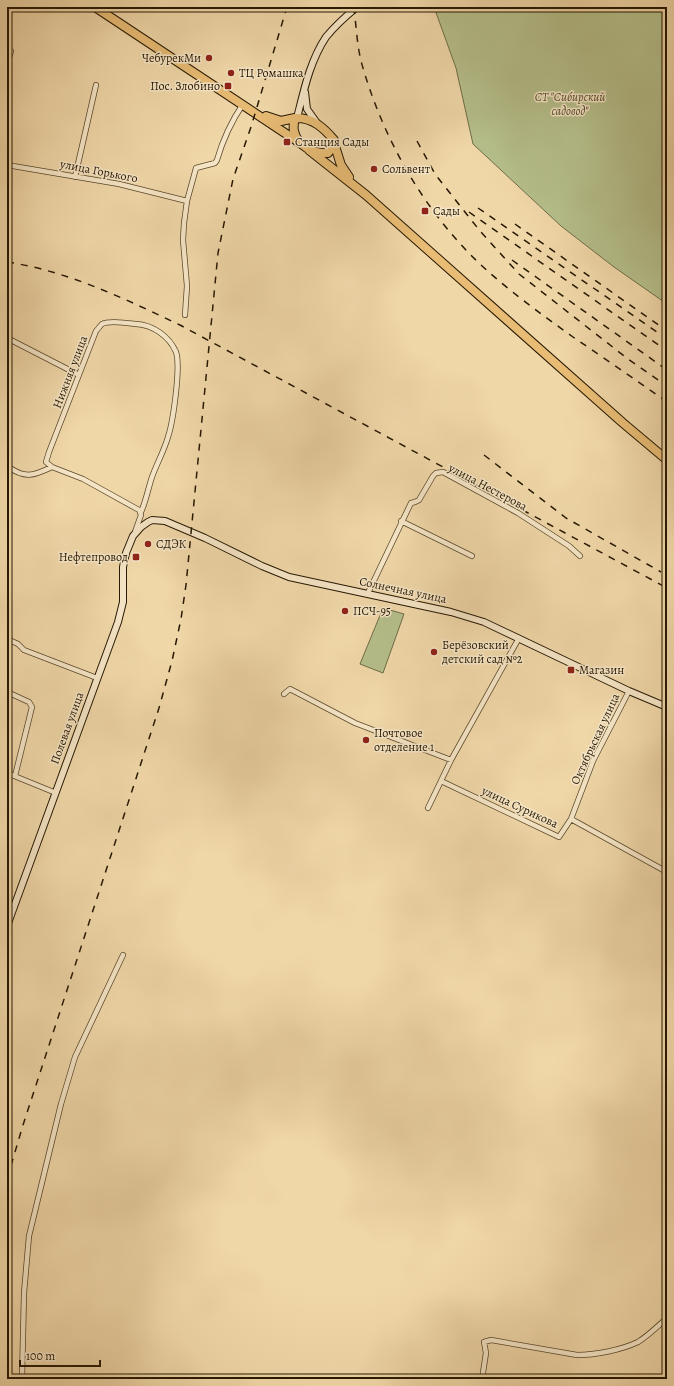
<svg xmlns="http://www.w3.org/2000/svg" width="674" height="1386" viewBox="0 0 674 1386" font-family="Alegreya,serif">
<rect width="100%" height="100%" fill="#f0d7a8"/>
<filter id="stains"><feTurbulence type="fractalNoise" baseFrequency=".005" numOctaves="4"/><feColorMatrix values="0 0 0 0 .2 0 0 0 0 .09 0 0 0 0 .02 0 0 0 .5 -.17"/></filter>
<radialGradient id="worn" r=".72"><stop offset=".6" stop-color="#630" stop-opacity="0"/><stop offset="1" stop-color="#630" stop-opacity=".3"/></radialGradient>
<path fill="#b5bf8b" stroke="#6e6c47" d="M434,7H667V304L614,267L561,226L473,144L456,68Z
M383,608L404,614L383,673L360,664Z"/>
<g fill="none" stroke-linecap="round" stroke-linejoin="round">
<g stroke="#58482c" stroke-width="6">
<path id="street" d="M103,12L107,7
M7,64L11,51
M7,165L119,184L187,201
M75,177L96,85
M185,315L187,286L183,240L184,223L187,201L196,168L215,163L217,160C223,139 231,122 243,104
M7,338L79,375
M7,466C25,479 33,476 52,467L83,479L139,510L141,515L135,532
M52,467L46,462L49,452L96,331C98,329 100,326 102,324C109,320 128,323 136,324C153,325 169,336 176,352C181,367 173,422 168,437C164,451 157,463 152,477C148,489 146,501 141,512
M401,521L472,556
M368,593L411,503L415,502L419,500L433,476L436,473L443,472L518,513L569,546L580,556
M7,639L18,644L24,650L97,678
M7,692L29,702L32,707L15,776
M284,694L290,689L355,723L451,760
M7,773L56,793
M441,781L559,837L571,819L667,872
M428,808L451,760L519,638
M571,819L593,761L629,691
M22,1379L24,1293L29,1236L61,1104L75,1057L123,955
M482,1379L486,1353L484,1342L491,1340L577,1355C596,1355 621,1350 638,1342C648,1336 658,1326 667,1318"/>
</g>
<g stroke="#261803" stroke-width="8">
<path id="secondary" d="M305,92L307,109L317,123
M297,118C304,90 310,61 326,37C335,26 346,16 357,7
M7,926L118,622L123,602V567L126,553L133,536L141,527L148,522L152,520L165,521L205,538L262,566L289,577L451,612L484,622L629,691L667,707"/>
</g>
<g stroke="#261803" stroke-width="10">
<path id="highway" d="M95,7L300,143
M266,116L281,121L295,118
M295,118C312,117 324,128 334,140L333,146L328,153C314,154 297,146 294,131C293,127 294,122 295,118Z
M334,143L341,165L349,177
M309,150L366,195L623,423L667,460"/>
</g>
<use href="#street" stroke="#f5e5c6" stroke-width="4.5"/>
<use href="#secondary" stroke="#f5e5c6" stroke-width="6"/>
<use href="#highway" stroke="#e8bc74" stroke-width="8"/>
<path stroke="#261803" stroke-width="1.5" stroke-dasharray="7 7" stroke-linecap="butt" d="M354,7C356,25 357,44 361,61C382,137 423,210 480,264C509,291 541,314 573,337C604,358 636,380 667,402
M417,141L435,174L480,231L519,274L628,359L667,386
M478,208L667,339
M469,212L667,351
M515,224L667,331
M512,260L667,370
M7,262C68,271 125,299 180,325L667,588
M484,455L566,518L661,572
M7,1179L23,1125L159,708L172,661L181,619L186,585L218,253L233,179L251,127L287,7"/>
</g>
<g fill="#8f2418" stroke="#f5e5c6" stroke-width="1.5">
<circle cx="209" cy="58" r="4"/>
<circle cx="231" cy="73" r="4"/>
<rect x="224" y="82" width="8" height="8" rx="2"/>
<rect x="283" y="138" width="8" height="8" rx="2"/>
<circle cx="374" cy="169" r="4"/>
<rect x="421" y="207" width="8" height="8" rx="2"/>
<circle cx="148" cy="544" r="4"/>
<rect x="132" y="553" width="8" height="8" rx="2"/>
<circle cx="345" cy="611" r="4"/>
<circle cx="434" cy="652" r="4"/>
<rect x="567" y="666" width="8" height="8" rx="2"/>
<circle cx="366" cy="740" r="4"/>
</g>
<g text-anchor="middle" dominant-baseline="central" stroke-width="3" stroke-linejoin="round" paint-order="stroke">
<g font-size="12" fill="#261803" stroke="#f5e5c6" text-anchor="start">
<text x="201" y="58" text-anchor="end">ЧебурекМи</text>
<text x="239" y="73">ТЦ Ромашка</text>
<text x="220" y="86" text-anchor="end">Пос. Злобино</text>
<text x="295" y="142">Станция Сады</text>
<text x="382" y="169">Сольвент</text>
<text x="433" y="211">Сады</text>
<text x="156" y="544">СДЭК</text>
<text x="128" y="557" text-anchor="end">Нефтепровод</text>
<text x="353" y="611">ПСЧ-95</text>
<text x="442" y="645">Берёзовский<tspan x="442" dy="14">детский сад №2</tspan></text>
<text x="579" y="670">Магазин</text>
<text x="374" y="733">Почтовое<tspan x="374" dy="14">отделение 1</tspan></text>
</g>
<g font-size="12" font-style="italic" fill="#514a2c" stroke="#f5e5c6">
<text x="570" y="97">СТ "Сибирский<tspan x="570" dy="14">садовод"</tspan></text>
</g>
<g font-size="12" fill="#261803" stroke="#f5e5c6">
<text transform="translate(99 171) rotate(11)">улица Горького</text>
<text transform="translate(70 372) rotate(-69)">Нижняя улица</text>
<text transform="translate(488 487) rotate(28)">улица Нестерова</text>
<text transform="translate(403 590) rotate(12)">Солнечная улица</text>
<text transform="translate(67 728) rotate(-70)">Полевая улица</text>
<text transform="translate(595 739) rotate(-65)">Октябрьская улица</text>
<text transform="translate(520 807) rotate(25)">улица Сурикова</text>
</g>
</g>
<rect width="674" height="1386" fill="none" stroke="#f0d7a8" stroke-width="24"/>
<rect x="8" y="8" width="658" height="1370" fill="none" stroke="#261803" stroke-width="2"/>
<rect x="12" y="12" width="650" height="1362" fill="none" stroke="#261803"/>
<path d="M20 1360v6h80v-6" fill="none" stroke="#261803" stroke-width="2"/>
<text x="26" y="1360" font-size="12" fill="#261803" stroke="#f5e5c6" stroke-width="3" paint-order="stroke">100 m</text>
<rect width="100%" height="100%" filter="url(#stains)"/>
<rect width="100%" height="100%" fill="url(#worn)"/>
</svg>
